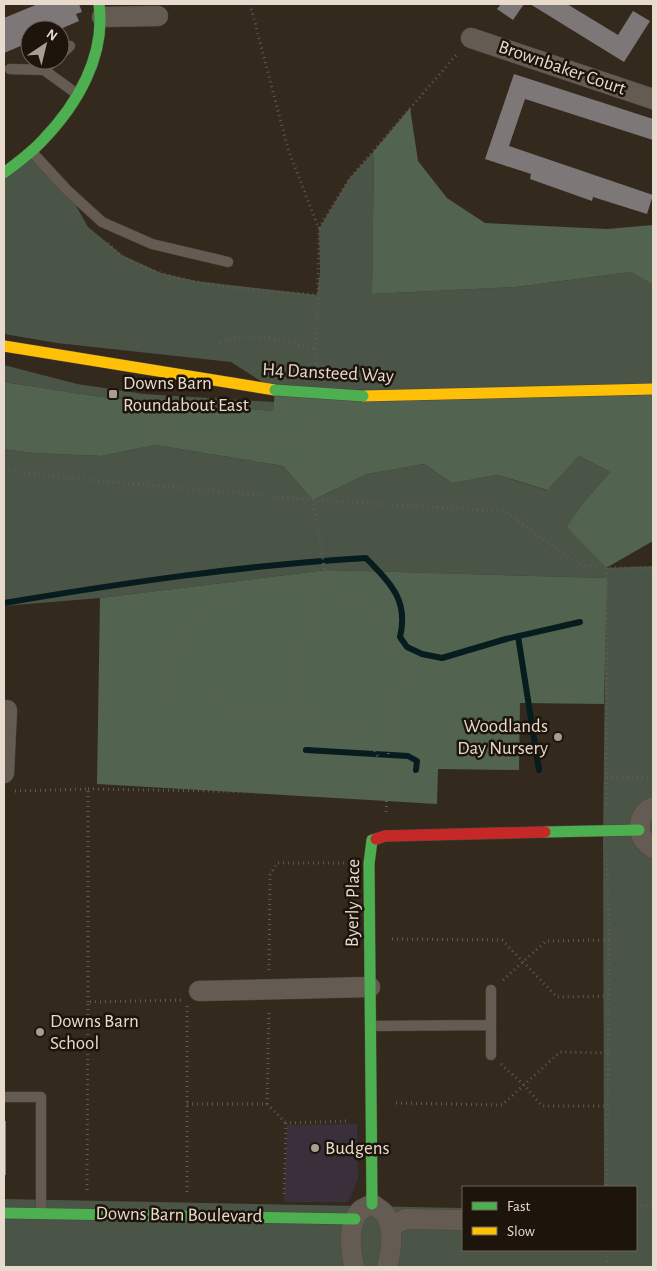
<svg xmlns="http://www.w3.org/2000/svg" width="657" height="1271" viewBox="0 0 657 1271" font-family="'Alegreya Sans',sans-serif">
<rect width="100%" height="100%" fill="#34291d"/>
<path fill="#39303c" d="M357,1124L358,1179L348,1202H284L287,1125Z"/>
<path fill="#4a5547" d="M31,151L67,190L88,227L122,255L161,273L196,281L317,295L320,272L319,229L349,179L374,151L372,294L516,287L631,272L653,285V389L275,390L231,362L57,343L4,334V173Z
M4,365L77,384L144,394L274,402L273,411L101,397L4,382Z
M156,445L283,466L313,500L367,474L424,464L452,483L498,475L546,490L579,456L610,472L584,502L568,527L606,568L653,566V1267H4V1199L463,1208V1250H636V1187H604L603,839L606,578L326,570L100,598L4,606V449L32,453L101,456Z"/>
<path fill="#52634f" d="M410,108L418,161L447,198L485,223L607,229L653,225V285L631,272L516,287L372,294L374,151Z
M4,382L101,397L273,411L275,390L653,389V541L606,568L567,527L584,502L610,472L579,456L547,490L498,475L452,483L424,464L367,474L313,500L283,466L156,445L101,456L32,453L4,449Z
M326,570L607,578L604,704L520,703L519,770L438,769L437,804L97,784L100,598Z"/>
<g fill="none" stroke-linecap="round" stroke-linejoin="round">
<path stroke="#061c1e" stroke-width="6" d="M4,603C123,583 245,565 366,558C390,583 409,600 400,637L407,647L422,654L442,658L506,639L580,622
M518,636L539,770
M306,750L408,756L417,761L416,770"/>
</g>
<path fill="#7e7778" d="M38,4H79L82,12L76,14L79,21L58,30H30V42L4,53V18Z
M501,4H524L513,20L497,9Z
M530,4H567L618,35L633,11L650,21L624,62Z
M514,74L653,119V140L525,99L509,146L653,195L647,214L593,197L592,201L530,179L531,174L485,159Z
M4,1121H6V1175H4Z"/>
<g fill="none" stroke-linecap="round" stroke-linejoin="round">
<g stroke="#50463c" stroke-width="11">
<path id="lane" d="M60,55L70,46
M10,69L44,70L77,94
M44,70L55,60
M31,151L67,190L102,222L152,244L228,262
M491,990V1055
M372,1026L491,1025
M4,1097H41V1212"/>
</g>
<g stroke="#50463c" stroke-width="21">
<path id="street" d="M102,17L158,16
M471,38L653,99
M4,773L7,710
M653,807C634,815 637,840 653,848
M199,991L370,987
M390,1227L405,1219L463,1220
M354,1267C351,1250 346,1224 361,1210C364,1208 369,1206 372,1204C376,1207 382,1210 385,1214C395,1228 391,1252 387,1267"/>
</g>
<g stroke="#50463c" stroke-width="12">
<path id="fast" d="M4,173C17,163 31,153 42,141C77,105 106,56 99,4
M545,832L639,830
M372,1204L369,864L372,840L376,839
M4,1213L355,1219"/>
</g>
<g stroke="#50463c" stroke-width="12">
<path id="slow" d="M4,346L275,390
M363,396L653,389"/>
</g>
<g stroke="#50463c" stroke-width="12">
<path id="jam" d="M376,839L385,836L545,832"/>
</g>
<path stroke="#625a53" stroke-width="3" stroke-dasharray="1 4" stroke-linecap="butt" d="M250,4L288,149L319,229L316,369
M319,228L349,179L458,53
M108,243C112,247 117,252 122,256C176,288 256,289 317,295
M215,344L248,336L274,339L316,349
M123,410L192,436L314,448
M4,469L47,476L313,500L504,511L578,564L606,568H653
M606,568L607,578L606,808
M326,579L387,628L409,679L389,703L388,773L364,734L303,712L216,703L165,705L161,663L223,594Z
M303,712L294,660L326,579L313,500L315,415
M607,777L653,778
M88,789L386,794
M15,791L88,789V1002
M386,812L388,773
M607,854L609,940L607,1187
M392,939L502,940L557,997L608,996
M269,970L270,875L277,863H346
M503,980L546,941L609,940
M501,1064L524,1085L542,1106H608
M396,1103L502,1105L560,1052L608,1053
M187,1104H267L286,1123
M267,1104L269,1009
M87,1190L88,1002L182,1000
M187,1192V1006
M284,1194L286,1123L348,1121
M636,1206L653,1205
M606,1267L607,1250"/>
<use href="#lane" stroke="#645c53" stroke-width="10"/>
<use href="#street" stroke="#645c53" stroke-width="20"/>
<use href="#fast" stroke="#4caf50" stroke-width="11"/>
<use href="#slow" stroke="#ffc107" stroke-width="11"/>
<use href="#jam" stroke="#c62828" stroke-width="11"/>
<g stroke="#50463c" stroke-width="12" stroke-linecap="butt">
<path id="fast-bridge" d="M275,390L363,396"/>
</g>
<use href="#fast-bridge" stroke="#4caf50" stroke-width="11"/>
</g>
<g fill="#a99d90" stroke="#1d140b" stroke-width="2">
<rect x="108" y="389" width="10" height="10" rx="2.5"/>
<circle cx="558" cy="737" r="5"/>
<circle cx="40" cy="1032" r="5"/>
<circle cx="315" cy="1148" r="5"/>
</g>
<g text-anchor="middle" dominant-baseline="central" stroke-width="5" stroke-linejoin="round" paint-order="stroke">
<g font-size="19" fill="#e8dbce" stroke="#1d140b">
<text transform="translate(562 68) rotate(19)">Brownbaker Court</text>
<text transform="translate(328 373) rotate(3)">H4 Dansteed Way</text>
<text transform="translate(353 903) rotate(-89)">Byerly Place</text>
<text transform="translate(179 1215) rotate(1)">Downs Barn Boulevard</text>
</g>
<g font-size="19" fill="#e8dbce" stroke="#1d140b" text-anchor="start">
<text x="123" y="383">Downs Barn<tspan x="123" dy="22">Roundabout East</tspan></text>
<text x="548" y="726" text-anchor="end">Woodlands<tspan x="548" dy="22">Day Nursery</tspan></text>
<text x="50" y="1021">Downs Barn<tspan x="50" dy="22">School</tspan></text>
<text x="325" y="1148">Budgens</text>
</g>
</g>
<rect width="657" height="1271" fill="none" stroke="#e8dbce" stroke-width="10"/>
<rect x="462" y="1186" width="175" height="65" fill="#1d140b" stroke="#6e6459"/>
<rect x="472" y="1202" width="25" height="8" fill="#4caf50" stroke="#6e6459"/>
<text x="507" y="1211" font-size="15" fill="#e8dbce">Fast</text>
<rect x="472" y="1227" width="25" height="8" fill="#ffc107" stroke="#6e6459"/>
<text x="507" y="1236" font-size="15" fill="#e8dbce">Slow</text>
<g transform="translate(45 45) rotate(35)"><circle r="24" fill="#1d140b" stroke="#6e6459"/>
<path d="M0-4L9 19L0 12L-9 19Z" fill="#a99d90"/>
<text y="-8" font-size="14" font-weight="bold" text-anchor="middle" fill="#e8dbce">N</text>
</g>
</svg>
